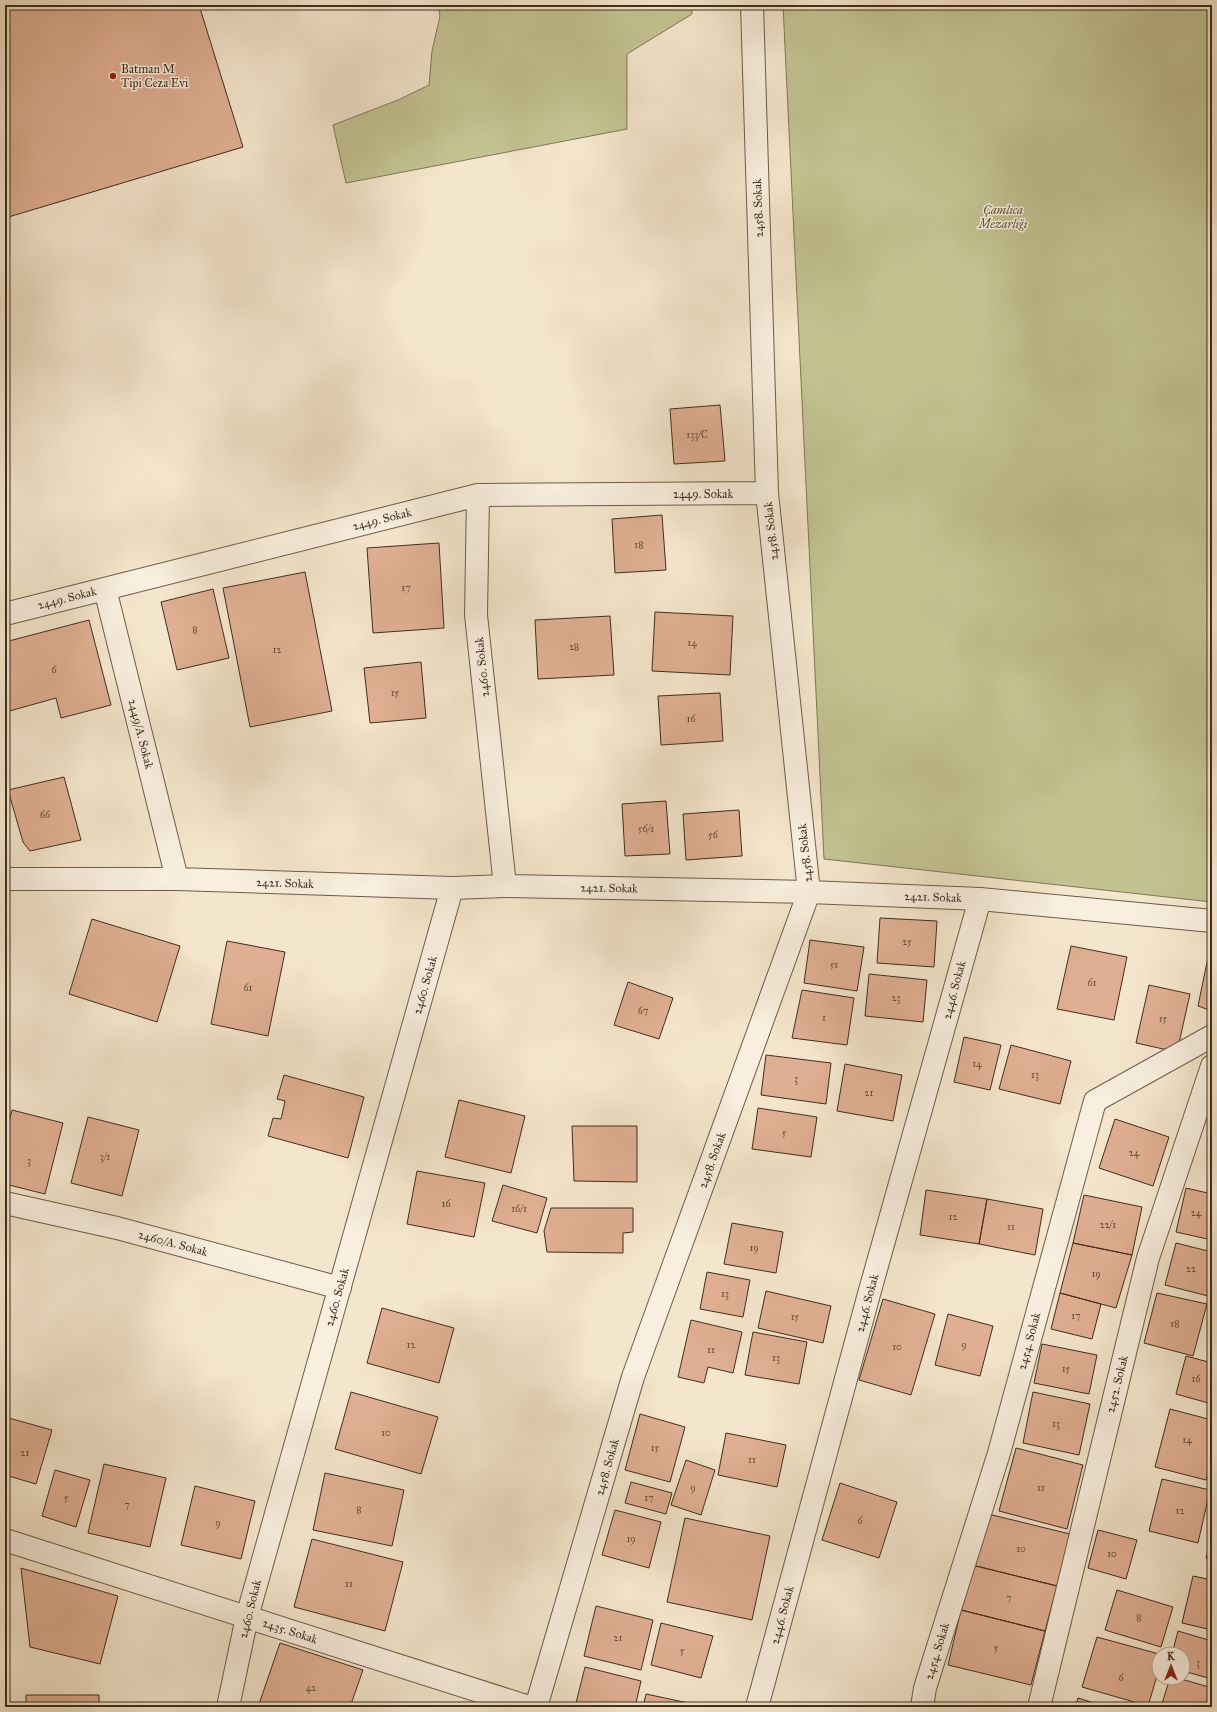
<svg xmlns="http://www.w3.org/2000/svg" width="1217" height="1712" viewBox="0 0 1217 1712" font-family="'IM FELL Great Primer',serif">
<rect width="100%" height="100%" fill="#f4e6cc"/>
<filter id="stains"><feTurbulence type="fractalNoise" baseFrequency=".005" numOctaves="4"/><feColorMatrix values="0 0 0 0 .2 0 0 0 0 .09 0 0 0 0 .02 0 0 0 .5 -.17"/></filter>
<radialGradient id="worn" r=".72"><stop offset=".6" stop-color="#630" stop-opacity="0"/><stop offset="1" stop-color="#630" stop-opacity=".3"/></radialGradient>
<path fill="#c3c392" stroke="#817858" d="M438,5H691L692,14L627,54V129L346,183L333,125L398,100L429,85L432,51L440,16Z
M783,5H1212V902L824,859Z"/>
<path fill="#e0af93" stroke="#3f2e1d" d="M5,5H199L243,147L5,218Z
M720,405L725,461L674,464L670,409Z
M662,515L666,570L615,573L612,519Z
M439,543L444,628L373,633L367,548Z
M305,572L332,711L250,727L223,588Z
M213,589L229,658L177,670L161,602Z
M655,612L733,616L730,675L652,671Z
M610,616L614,675L538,679L535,620Z
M89,620L111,705L61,718L56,698L6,712L5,642Z
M421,662L426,718L370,723L364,668Z
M720,693L723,741L661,745L658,696Z
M64,777L81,840L30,851L23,842L8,790Z
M666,801L670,854L625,856L622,804Z
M739,810L742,856L686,860L683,814Z
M880,918L937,921L934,967L877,963Z
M92,919L180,946L157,1022L69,994Z
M1212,938V1011L1198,1006Z
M810,940L864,947L857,991L804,983Z
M227,941L285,952L268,1036L211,1024Z
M1071,946L1127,957L1114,1020L1057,1009Z
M869,974L927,980L923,1022L865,1016Z
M628,982L673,998L659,1039L614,1025Z
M1149,985L1190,994L1177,1052L1136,1043Z
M802,990L854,998L847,1045L792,1038Z
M964,1037L1001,1045L990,1090L954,1082Z
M1011,1045L1071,1061L1060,1104L999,1089Z
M766,1055L831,1063L826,1104L761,1095Z
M845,1064L902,1075L893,1121L837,1111Z
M284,1075L364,1097L348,1158L268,1136L273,1118L281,1119L285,1101L277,1099Z
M459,1100L525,1116L511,1173L445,1157Z
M758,1108L817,1117L811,1157L752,1149Z
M12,1110L63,1123L45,1194L5,1184V1139Z
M88,1117L139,1130L122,1196L71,1183Z
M1115,1119L1169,1137L1153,1186L1099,1168Z
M572,1126H637V1182L574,1181Z
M1212,1127V1139L1209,1138Z
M417,1171L485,1183L474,1237L407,1224Z
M503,1185L547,1198L537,1233L492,1221Z
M1186,1188L1212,1194V1240L1176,1232Z
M926,1190L987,1199L979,1244L920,1235Z
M1084,1195L1142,1207L1132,1255L1073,1243Z
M987,1199L1043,1209L1035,1255L979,1244Z
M551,1208H633V1232L623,1233V1253L547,1252L544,1231Z
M732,1223L783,1232L776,1273L724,1264Z
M1073,1243L1132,1255L1116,1308L1060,1293Z
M1176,1243L1212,1252V1297L1165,1285Z
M707,1272L750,1280L743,1317L700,1309Z
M766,1291L831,1306L823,1343L758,1328Z
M1060,1293L1101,1304L1092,1339L1051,1329Z
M1157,1293L1207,1304L1193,1356L1144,1343Z
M883,1299L935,1314L911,1395L859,1380Z
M382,1308L454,1328L439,1383L367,1363Z
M948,1314L993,1326L980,1376L935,1365Z
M691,1320L742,1332L733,1373L708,1367L704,1383L678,1377Z
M753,1332L807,1342L799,1384L745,1375Z
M1042,1344L1097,1355L1089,1394L1034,1383Z
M1186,1356L1212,1363V1404L1176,1394Z
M351,1392L438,1417L421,1474L335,1449Z
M1033,1392L1090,1404L1079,1455L1023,1443Z
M1170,1409L1212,1420V1460L1206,1480L1155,1467Z
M640,1414L685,1427L670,1482L625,1470Z
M5,1417L52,1430L36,1484L5,1475Z
M726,1433L786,1445L777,1487L718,1475Z
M1016,1448L1083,1465L1067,1529L999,1511Z
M686,1460L715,1470L701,1515L671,1505Z
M104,1464L166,1478L150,1547L88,1533Z
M55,1470L90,1480L76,1527L42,1516Z
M325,1473L404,1490L392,1546L313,1530Z
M1162,1479L1210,1490L1198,1543L1149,1531Z
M631,1482L672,1493L666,1514L625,1503Z
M840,1483L897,1502L879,1558L822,1540Z
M195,1486L255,1501L241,1559L181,1545Z
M615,1510L661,1522L649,1568L602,1555Z
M984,1513L1070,1534L1057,1586L972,1565Z
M685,1518L770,1536L752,1620L667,1602Z
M1098,1530L1137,1540L1126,1579L1088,1568Z
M1212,1534V1560L1206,1558Z
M312,1539L403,1562L385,1631L294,1607Z
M972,1565L1057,1586L1045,1631L961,1610Z
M21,1568L118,1596L100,1664L30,1647Z
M1193,1576L1212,1580V1630L1182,1623Z
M1117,1590L1173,1607L1161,1647L1105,1630Z
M596,1606L653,1620L641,1670L584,1656Z
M961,1610L1045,1631L1031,1685L948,1665Z
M661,1623L713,1636L701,1678L651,1665Z
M1178,1631L1212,1641V1679L1183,1671V1654H1172Z
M1097,1637L1159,1654V1669L1148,1706L1082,1687Z
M280,1643L363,1670L350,1707H258Z
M585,1667L641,1681L635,1707H575Z
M1170,1678H1178L1212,1688V1707H1161Z
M646,1694L707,1707H643Z
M26,1695H99V1707H26Z
M1078,1698L1107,1707H1075Z"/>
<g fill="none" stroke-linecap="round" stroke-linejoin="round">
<g stroke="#6c5c49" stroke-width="24">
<path id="street" d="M478,495L476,615L505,886
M105,589L177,879
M5,614L478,495L767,493
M5,879H177L452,888L505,886L809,892L980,899L1212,921
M5,1203L117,1228L340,1288
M5,1540L529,1707
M228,1707L247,1617L452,888
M536,1707L633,1377L809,892L767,493L752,5
M757,1707L869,1294L980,899
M922,1707L925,1688L999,1453L1095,1101L1212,1036
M1039,1707L1148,1258L1212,1066"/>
</g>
<use href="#street" stroke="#f8efde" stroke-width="22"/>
</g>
<circle fill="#8f2418" stroke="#f8efde" stroke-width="1.5" cx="113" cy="76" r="4"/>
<g text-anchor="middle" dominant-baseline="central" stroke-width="3" stroke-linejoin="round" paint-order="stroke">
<g font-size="10" fill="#674e3a">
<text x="697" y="435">133/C</text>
<text x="639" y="545">18</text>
<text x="406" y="588">17</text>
<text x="195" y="630">8</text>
<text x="692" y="643">14</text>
<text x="574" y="647">28</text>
<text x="277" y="650">12</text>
<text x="54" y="670">6</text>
<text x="395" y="693">15</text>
<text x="691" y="719">16</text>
<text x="45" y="815">66</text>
<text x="646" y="829">56/1</text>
<text x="713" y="835">56</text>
<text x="907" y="942">25</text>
<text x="834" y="965">51</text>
<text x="1092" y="983">61</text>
<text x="248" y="988">61</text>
<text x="896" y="998">23</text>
<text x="643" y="1011">67</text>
<text x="824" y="1018">1</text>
<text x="1163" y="1019">15</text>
<text x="977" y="1064">14</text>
<text x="1035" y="1075">13</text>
<text x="796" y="1079">3</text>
<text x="869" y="1093">21</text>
<text x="784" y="1133">5</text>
<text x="1134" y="1153">24</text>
<text x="105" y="1157">3/1</text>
<text x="29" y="1161">3</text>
<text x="446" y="1204">16</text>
<text x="519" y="1209">16/1</text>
<text x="1196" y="1213">24</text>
<text x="953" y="1217">12</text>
<text x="1108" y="1225">22/1</text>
<text x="1011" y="1227">11</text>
<text x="754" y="1248">19</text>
<text x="1191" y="1269">22</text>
<text x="1096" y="1274">19</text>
<text x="725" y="1294">13</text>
<text x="1076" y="1316">17</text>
<text x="795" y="1317">15</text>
<text x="1175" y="1324">18</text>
<text x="411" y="1345">12</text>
<text x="964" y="1345">9</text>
<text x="897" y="1347">10</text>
<text x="711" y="1350">11</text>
<text x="776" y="1358">13</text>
<text x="1066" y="1369">15</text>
<text x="1196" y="1379">16</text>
<text x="1056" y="1424">13</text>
<text x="386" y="1433">10</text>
<text x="1187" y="1440">14</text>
<text x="655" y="1448">15</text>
<text x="25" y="1453">21</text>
<text x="752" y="1460">11</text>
<text x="693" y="1488">9</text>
<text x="1041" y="1488">11</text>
<text x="66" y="1498">5</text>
<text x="649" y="1498">17</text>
<text x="127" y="1505">7</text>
<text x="359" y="1510">8</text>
<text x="1180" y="1511">12</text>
<text x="860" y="1521">6</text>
<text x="218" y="1523">9</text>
<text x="631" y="1539">19</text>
<text x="1021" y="1549">10</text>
<text x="1112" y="1554">10</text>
<text x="349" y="1584">11</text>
<text x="1009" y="1598">7</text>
<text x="1139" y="1618">8</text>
<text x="618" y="1638">21</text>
<text x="996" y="1648">5</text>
<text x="682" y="1651">5</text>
<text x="1198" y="1663">3</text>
<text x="1121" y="1678">6</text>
<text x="311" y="1688">42</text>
</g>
<g font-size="12" fill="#3f2e1d" stroke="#f8efde" text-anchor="start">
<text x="121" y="69">Batman M<tspan x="121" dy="14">Tipi Ceza Evi</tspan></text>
</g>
<g font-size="12" fill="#3f2e1d" stroke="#f8efde">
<text transform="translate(758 208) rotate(-92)">2458. Sokak</text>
<text x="703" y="494">2449. Sokak</text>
<text transform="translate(382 519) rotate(-14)">2449. Sokak</text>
<text transform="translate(771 531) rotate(-96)">2458. Sokak</text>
<text transform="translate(67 598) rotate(-14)">2449. Sokak</text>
<text transform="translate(482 667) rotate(-96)">2460. Sokak</text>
<text transform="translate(141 734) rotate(76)">2449/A. Sokak</text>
<text transform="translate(805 853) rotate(-96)">2458. Sokak</text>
<text transform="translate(285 883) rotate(2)">2421. Sokak</text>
<text transform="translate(609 888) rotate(1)">2421. Sokak</text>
<text transform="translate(933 897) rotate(2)">2421. Sokak</text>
<text transform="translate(425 985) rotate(-74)">2460. Sokak</text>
<text transform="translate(954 990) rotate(-75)">2446. Sokak</text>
<text transform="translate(712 1160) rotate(-70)">2458. Sokak</text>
<text transform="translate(173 1243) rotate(15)">2460/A. Sokak</text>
<text transform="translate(337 1297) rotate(-74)">2460. Sokak</text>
<text transform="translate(867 1303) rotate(-75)">2446. Sokak</text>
<text transform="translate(1029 1341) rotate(-75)">2454. Sokak</text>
<text transform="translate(1117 1384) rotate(-76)">2452. Sokak</text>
<text transform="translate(607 1467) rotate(-74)">2458. Sokak</text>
<text transform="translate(250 1609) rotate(-76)">2460. Sokak</text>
<text transform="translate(782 1615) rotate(-75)">2446. Sokak</text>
<text transform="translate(290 1631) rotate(18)">2435. Sokak</text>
<text transform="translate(937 1651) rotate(-73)">2454. Sokak</text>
</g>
<g font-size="12" font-style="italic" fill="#60533a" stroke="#f8efde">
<text x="1003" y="210">Çamlıca<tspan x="1003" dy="14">Mezarlığı</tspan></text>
</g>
</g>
<rect width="1217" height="1712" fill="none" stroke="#f4e6cc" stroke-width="20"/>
<rect x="6" y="6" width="1205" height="1700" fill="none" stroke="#3f2e1d" stroke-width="2"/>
<rect x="10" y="10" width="1197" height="1692" fill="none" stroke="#3f2e1d"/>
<g transform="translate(1171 1666)"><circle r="19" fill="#f8efde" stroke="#aea291"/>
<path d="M0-3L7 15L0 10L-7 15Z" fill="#8f2418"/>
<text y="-6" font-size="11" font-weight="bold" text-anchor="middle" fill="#3f2e1d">K</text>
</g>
<rect width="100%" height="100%" filter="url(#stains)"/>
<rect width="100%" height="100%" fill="url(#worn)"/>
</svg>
